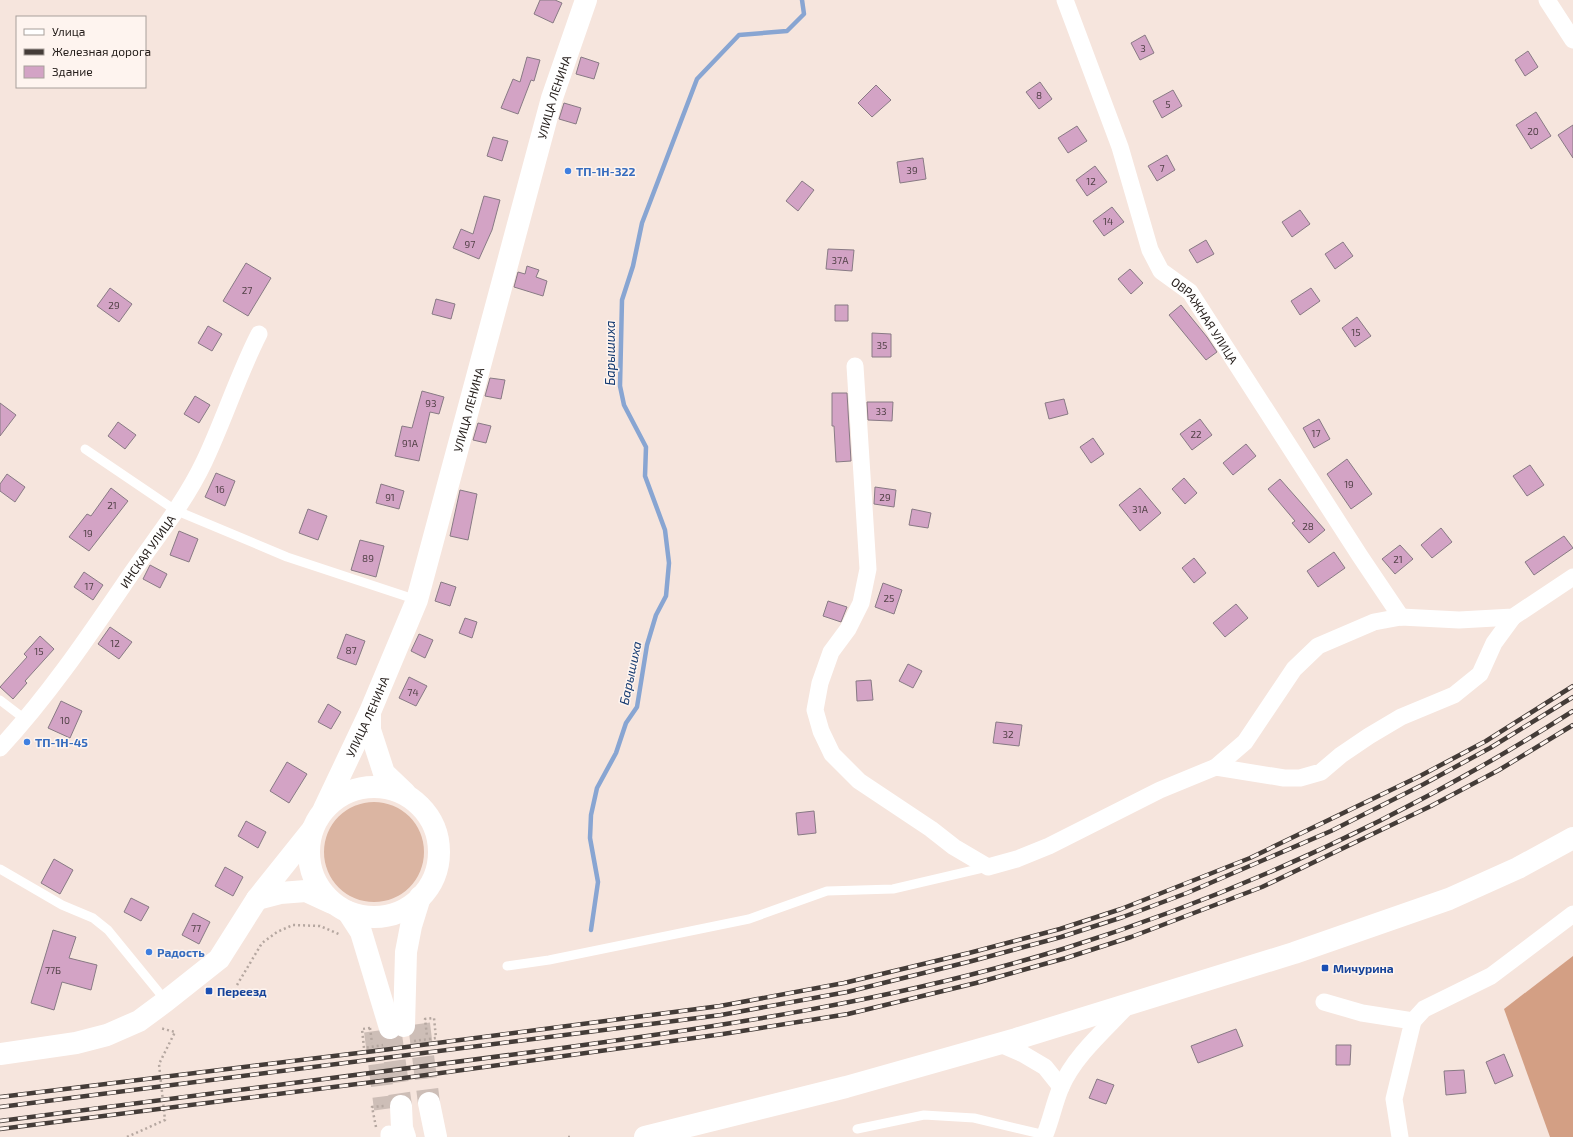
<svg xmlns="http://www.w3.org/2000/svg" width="1573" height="1137" viewBox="0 0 1573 1137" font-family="'Exo 2',sans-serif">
<rect width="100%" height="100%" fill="#f6e5dd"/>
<path fill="#dbb5a2" d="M324 852a50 50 0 1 1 100 0a50 50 0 1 1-100 0Z"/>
<path fill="#d39f84" d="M1573,956V1137H1550L1504,1009Z"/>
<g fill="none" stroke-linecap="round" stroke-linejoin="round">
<path stroke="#88a5d2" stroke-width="4.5" d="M591,930L598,882L590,838L591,815L597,788L616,753L626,723L637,707L647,645L656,615L666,596L669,563L665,530L645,476L646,447L624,405L620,386L622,300L633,266L642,223L697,79L739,35L787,31L804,14L802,0"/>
</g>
<path fill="#d3a3c5" stroke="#887a84" d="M540,0H555L562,3L553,23L534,14Z
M1145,35L1154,53L1140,60L1131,43Z
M1528,51L1538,67L1525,76L1515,60Z
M527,57L540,60L534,81L531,80L518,114L501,108L513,79L520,82Z
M581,57L599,63L594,79L576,74Z
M1040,82L1052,99L1039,109L1026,92Z
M876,85L891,100L872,117L858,103Z
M1173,90L1182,106L1162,118L1153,101Z
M564,103L581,108L576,124L559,119Z
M1536,112L1551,136L1531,149L1516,125Z
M1573,125V158L1558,135Z
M1077,126L1087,141L1068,153L1058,138Z
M493,137L508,141L502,161L487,156Z
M1167,155L1175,170L1157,181L1148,166Z
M923,158L926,179L900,183L897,162Z
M1095,166L1107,182L1087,196L1076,180Z
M802,181L814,190L798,211L786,201Z
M484,196L500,200L492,230L479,259L453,248L461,229L473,234Z
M1112,207L1124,222L1104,236L1093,221Z
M1300,210L1310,224L1292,237L1282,222Z
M1206,240L1214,254L1197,263L1189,250Z
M1343,242L1353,256L1335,269L1325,254Z
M828,249L854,250L852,271L826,269Z
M246,263L271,278L248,316L223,301Z
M527,266L539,270L536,277L547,281L543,296L514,287L518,272L525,274Z
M1130,269L1143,283L1131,294L1118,279Z
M110,288L132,304L119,322L97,306Z
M1311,288L1320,301L1300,315L1291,301Z
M436,299L455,304L451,319L432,314Z
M835,305H848V321H835Z
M1181,305L1207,337L1217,352L1206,360L1169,315Z
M1357,317L1371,336L1355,347L1342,328Z
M208,326L222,334L212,351L198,343Z
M872,333L891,334V357H872Z
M490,378L505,380L501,399L485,396Z
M422,391L444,397L439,414L430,412L419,461L395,456L402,426L412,428Z
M832,393H847L851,461L836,462L834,426H832Z
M195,396L210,405L199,423L184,414Z
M1064,399L1068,414L1049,419L1045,403Z
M867,402H893L892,421L868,420Z
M0,403L16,415L0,436Z
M1200,419L1212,435L1192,450L1180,434Z
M1319,419L1330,439L1314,448L1303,428Z
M118,422L136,435L125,449L108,436Z
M478,423L491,426L486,443L473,440Z
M1093,438L1104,454L1091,463L1080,447Z
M1246,444L1256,456L1233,475L1223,463Z
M1347,459L1372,494L1351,509L1327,474Z
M1530,465L1544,485L1527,496L1513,476Z
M216,473L235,481L225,506L205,497Z
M7,474L25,487L15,502L0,491V484Z
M1184,478L1197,493L1185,504L1172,489Z
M1280,479L1325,530L1309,543L1292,523L1295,521L1268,489Z
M381,484L404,491L399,509L376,503Z
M875,487L896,490L894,507L874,504Z
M111,488L128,501L89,551L69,537L87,514L91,516Z
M1140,488L1161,513L1140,531L1119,505Z
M460,490L477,494L468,540L450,536Z
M308,509L327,516L318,540L299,533Z
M912,509L931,513L928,528L909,525Z
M1441,528L1452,542L1432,558L1421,545Z
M179,531L198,539L189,562L170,555Z
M1564,536L1573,548L1534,575L1525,562Z
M360,540L384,546L376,577L351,570Z
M1400,545L1413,559L1395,574L1382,559Z
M1334,552L1345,568L1318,587L1307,571Z
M1194,558L1206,573L1194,583L1182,568Z
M150,565L167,574L160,588L143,579Z
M84,572L103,585L93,600L74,587Z
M441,582L456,587L450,606L435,601Z
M883,583L902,590L894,614L875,607Z
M828,601L847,607L841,622L823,616Z
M1236,604L1248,618L1225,637L1213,623Z
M465,618L477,622L472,638L459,633Z
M110,627L132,642L119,659L98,644Z
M346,634L365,641L356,665L337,658Z
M419,634L433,640L425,658L411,651Z
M40,636L54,649L25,681L27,683L13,699L0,687L27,657L24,654Z
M908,664L922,671L913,688L899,681Z
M409,677L427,686L416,706L399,698Z
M871,680L873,700L857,701L856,681Z
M61,701L82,711L70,738L48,728Z
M328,704L341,712L331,729L318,722Z
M996,722L1022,725L1019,746L993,743Z
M287,762L307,774L289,803L270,791Z
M814,811L816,833L798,835L796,813Z
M246,821L266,832L258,848L238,836Z
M54,859L73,870L60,894L41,883Z
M225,867L243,877L233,896L215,886Z
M131,898L149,907L141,921L124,912Z
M193,913L210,922L199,944L182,935Z
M53,930L76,937L69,958L97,965L91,990L62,982L54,1010L31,1003Z
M1236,1029L1243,1046L1198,1063L1191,1046Z
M1336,1045H1351L1350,1065H1336Z
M1504,1054L1513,1076L1495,1084L1486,1062Z
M1464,1070L1466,1093L1446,1095L1444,1071Z
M1097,1079L1114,1085L1106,1104L1089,1098Z"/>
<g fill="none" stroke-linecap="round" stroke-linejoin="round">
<path stroke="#cdbeb7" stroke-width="22" stroke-dasharray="22 11" stroke-linecap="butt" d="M419,1024L429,1103
M390,1028L401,1106
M375,1031L385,1109"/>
<path stroke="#b5a7a0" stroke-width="2.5" stroke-dasharray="2 3" stroke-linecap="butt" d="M237,985L262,943L277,932L293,925L320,926L341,935
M370,1028L372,1043
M370,1028L362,1029L364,1048L383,1045
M414,1041L436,1038L434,1018L425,1019L427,1036
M376,1127L372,1107L384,1106
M127,1137L165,1120L159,1064L175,1032L160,1028
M568,1137H570"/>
<path stroke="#fff" stroke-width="9" d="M85,449L175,510L287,557L417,600
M0,700L26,720
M0,869L62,905L93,918L108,930L166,1001
M507,966L549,960L749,919L827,891L893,889L987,867
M857,1129L924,1115L974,1118L1045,1135"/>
<g stroke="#fff" stroke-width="17">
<path id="s1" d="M1065,0L1120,147L1150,250L1161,271L1190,292L1360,556L1401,617"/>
<path d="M1547,0L1573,40"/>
<path d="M855,366L868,569L861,603L848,629L831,652L820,683L815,710L821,731L832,754L859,781L931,829L954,847L988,867L1017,859L1049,846L1160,790L1216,767L1245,742L1294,669L1318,646L1374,622L1401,617L1459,620L1513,617L1573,577"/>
<path id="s2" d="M0,748C50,694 90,634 131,574C156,538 185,502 204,462C224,420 238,375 259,334"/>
<path d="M1216,767L1284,778H1300L1321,772L1341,755L1369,736L1401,717L1454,695L1480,674L1494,643L1513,617"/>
<path d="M1324,1002L1362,1013L1413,1021L1394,1099L1400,1137"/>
<path d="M1413,1021L1424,1009L1491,976L1573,914"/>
<path d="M1000,1044L1023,1054L1045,1067L1061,1087"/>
<path d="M389,1134V1137"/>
<path d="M1044,1137C1051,1121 1054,1103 1061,1087C1075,1055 1105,1030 1129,1004"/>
</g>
<g stroke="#fff" stroke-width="22">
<path d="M370,713V730L384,773L405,793"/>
<circle cx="374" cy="852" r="65"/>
<path id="s3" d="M324,809L370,712L417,600L552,98L586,0"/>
<path d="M257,899L280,893L306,891L332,903"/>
<path d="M348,912L361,932L390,1028"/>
<path d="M404,1026L406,952L411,926L420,897"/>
<path d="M0,1054L76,1043L107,1035L139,1021L166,1001L219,959L257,899L312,830"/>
<path d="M429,1103L436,1137"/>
<path d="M401,1106L402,1128L405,1137"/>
<path d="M645,1137L846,1087L1016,1039L1294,953L1449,899L1518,868L1573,838"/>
</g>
<g stroke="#443c38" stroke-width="4.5">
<path id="rail" d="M0,1097L391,1049L720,1006L844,983L969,953L1060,929L1121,909L1250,858L1420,776L1486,741L1573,686
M0,1107L721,1015L847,992L972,961L1061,937L1123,917L1187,893L1331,831L1424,784L1490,748L1573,697
M0,1121C180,1097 360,1075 540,1051C718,1027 895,1001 1066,948C1244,892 1416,811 1573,711
M0,1129L397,1079L723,1034L848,1014L976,983L1066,958L1131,937L1262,887L1431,806L1499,770L1573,725"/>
</g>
<use href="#rail" stroke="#fef4ef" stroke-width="3" stroke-dasharray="9" stroke-linecap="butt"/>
</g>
<g fill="#3f7fe0" stroke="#fef4ef" stroke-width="1.5">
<circle cx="568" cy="171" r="4"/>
<circle cx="27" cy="742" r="4"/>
<circle cx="149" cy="952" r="4"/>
</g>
<g fill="#1a4fb4" stroke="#fef4ef" stroke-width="1.5">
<rect x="1321" y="964" width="8" height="8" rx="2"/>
<rect x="205" y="987" width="8" height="8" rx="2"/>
</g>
<g text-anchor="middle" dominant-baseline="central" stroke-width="3" stroke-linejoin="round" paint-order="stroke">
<g font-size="10" fill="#534248">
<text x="1143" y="48">3</text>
<text x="1039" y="95">8</text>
<text x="1168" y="104">5</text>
<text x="1533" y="131">20</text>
<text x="1162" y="168">7</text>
<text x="912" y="170">39</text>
<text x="1091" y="181">12</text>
<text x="1108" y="221">14</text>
<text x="470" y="244">97</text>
<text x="840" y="260">37А</text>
<text x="247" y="290">27</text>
<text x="114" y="305">29</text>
<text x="1356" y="332">15</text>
<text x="882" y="345">35</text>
<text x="431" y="403">93</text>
<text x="881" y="411">33</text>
<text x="1316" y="433">17</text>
<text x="1196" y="434">22</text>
<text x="410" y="443">91А</text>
<text x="1349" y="484">19</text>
<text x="220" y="489">16</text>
<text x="390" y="497">91</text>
<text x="885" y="497">29</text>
<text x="112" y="505">21</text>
<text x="1140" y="509">31А</text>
<text x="1308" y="526">28</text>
<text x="88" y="533">19</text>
<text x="368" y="558">89</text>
<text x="1398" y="559">21</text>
<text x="89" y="586">17</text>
<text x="889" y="598">25</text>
<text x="115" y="643">12</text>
<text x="351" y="650">87</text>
<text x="39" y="651">15</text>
<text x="413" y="692">74</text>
<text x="65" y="720">10</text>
<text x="1008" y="734">32</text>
<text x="196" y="928">77</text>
<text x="53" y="970">77Б</text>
</g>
<g font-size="12" fill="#28211e" stroke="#fef4ef">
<text stroke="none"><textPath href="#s3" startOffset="750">УЛИЦА ЛЕНИНА</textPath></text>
<text stroke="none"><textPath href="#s1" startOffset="355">ОВРАЖНАЯ УЛИЦА</textPath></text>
<text stroke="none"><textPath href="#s3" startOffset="426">УЛИЦА ЛЕНИНА</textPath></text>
<text stroke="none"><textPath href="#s2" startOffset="246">ИНСКАЯ УЛИЦА</textPath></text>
<text stroke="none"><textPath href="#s3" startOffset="102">УЛИЦА ЛЕНИНА</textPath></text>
</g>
<g font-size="12" font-weight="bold" fill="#366cbe" stroke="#fef4ef" text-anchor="start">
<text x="576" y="171">ТП-1Н-322</text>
<text x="35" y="742">ТП-1Н-45</text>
<text x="157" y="952">Радость</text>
</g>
<g font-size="12" font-weight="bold" fill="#164399" stroke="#fef4ef" text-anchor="start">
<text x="1333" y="968">Мичурина</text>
<text x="217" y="991">Переезд</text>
</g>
<g font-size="13" font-style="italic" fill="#173c72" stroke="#fef4ef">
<text transform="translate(610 353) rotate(-90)">Барышиха</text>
<text transform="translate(630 673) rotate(-78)">Барышиха</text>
</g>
</g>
<rect x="16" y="16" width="130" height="72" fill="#fef4ef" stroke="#a8a09b"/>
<rect x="24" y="29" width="20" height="6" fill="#ffffff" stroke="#a8a09b"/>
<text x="52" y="36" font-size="12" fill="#28211e">Улица</text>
<rect x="24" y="49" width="20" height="6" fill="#443c38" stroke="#a8a09b"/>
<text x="52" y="56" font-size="12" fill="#28211e">Железная дорога</text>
<rect x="24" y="66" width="20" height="12" fill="#d3a3c5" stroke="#a8a09b"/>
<text x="52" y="76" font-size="12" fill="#28211e">Здание</text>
</svg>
